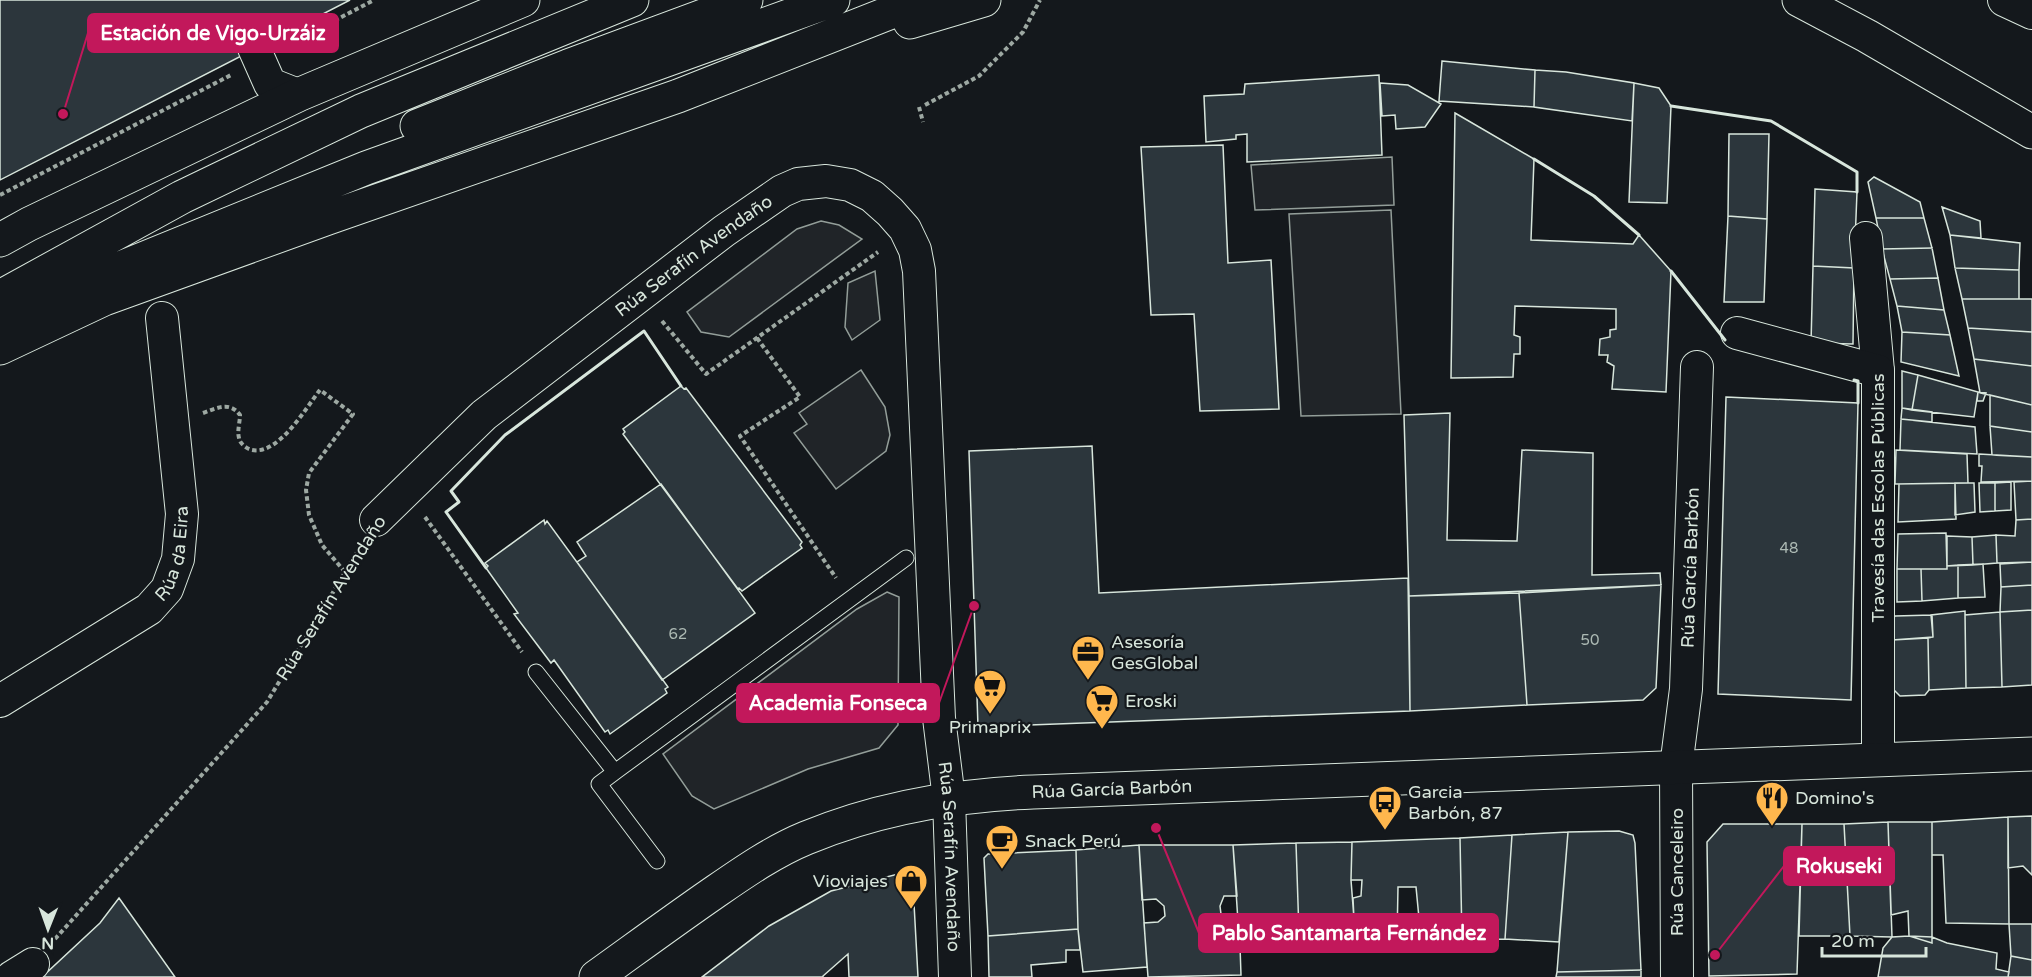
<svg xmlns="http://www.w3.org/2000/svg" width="2032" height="977" viewBox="0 0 2032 977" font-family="'Varela Round',sans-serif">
<rect width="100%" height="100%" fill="#14181c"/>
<path fill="#202428" stroke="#939e99" stroke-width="1.5" d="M1392,157L1394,205L1255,210L1251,165Z
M1391,210L1401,414L1301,416L1289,214Z
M821,221L839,225L862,239L729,337L701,332L687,312L797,229Z
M875,271L880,320L852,340L845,327L848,283Z
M861,370L885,407L890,435L886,451L836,489L794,433L807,424L799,413Z
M887,592L899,597L898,725L879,748L808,769L714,809L692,796L663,754L857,609Z"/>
<path fill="#2c363c" stroke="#d8e6dc" stroke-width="1.5" d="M0,0H350L0,180Z
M1442,61L1535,70L1534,107L1439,101Z
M1535,70L1566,72L1634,83L1632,121L1534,107Z
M1379,75L1382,155L1247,162V134L1236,135V139L1206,142L1204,96L1244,94L1245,84Z
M1380,83L1408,85L1441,104L1425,127L1396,129L1395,115L1382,116Z
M1634,83L1659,88L1671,106L1667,203L1629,202Z
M1455,113L1534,159L1531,240L1633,244L1639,235L1671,271L1666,392L1612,389L1614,366L1607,362L1608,355H1599L1600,339L1610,337V330L1616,329V309L1515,306L1514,335L1520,337V354H1514L1513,377L1451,378Z
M1729,134H1769L1767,219L1728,216Z
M1223,145L1228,263L1271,260L1279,409L1200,411L1194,314L1151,315L1141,147Z
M1874,177L1920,202L1924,218H1876L1868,182Z
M1815,189L1857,192L1854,268L1813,266Z
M1942,207L1980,221L1981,238L1950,235Z
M1728,216L1767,219L1764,302H1724Z
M1876,218H1924L1932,248L1882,249Z
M1950,235L2020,243L2019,270L1955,268Z
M1932,248L1938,278L1890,279L1882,249Z
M1813,266L1854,268L1853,344L1811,343Z
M1955,268L2019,270V299H1962Z
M1938,278L1944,310L1897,306L1890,279Z
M1962,299H2032V332L1968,328Z
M1897,306L1944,310L1950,335L1902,332Z
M1968,328L2032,332V366L1974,359Z
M1902,332L1950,335L1959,376L1901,362Z
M1974,359L2032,366V405L1980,393Z
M1902,371L1918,375L1912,410L1902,408Z
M1918,375L1978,392L1974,417L1912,410Z
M681,386L684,389L686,388L802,542L800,545L802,548L742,591L739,588L738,589L623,434L625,432L623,429Z
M1978,392L1986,393L1983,401H1977Z
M1990,395L2032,405V432L1990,426Z
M1726,397L1858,403L1851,700L1718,694Z
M1902,408L1932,412V422L1901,419Z
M1450,413L1447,540L1517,541L1522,450L1593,453L1592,575L1660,573L1661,585L1409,596L1404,415Z
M1901,419L1975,427L1977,454L1900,450Z
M1990,426L2032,432V457L1992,455Z
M1092,446L1099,593L1408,578L1410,711L978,727L969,451Z
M1896,450L1967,454L1968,483L1895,484Z
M1979,454L2032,457V481L1981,482L1982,466H1979Z
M2032,481V519L2016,520L2014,482Z
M2011,482V510L1995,511V483Z
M1955,483H1974L1975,512L1955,515Z
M1955,483L1956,519L1898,522L1899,484Z
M1979,483H1995V511L1980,512Z
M661,484L755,613L662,680L577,562L586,556L577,542Z
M2032,519V562L1997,563L1996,535L2015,536L2016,520Z
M544,520L545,524L547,521L668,687L665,689L667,693L610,734L608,730L605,732L554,660L551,663L514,614L518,613L486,568L488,566L485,563Z
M1946,533L1947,569H1897L1898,534Z
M1996,535L1997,563L1973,565L1972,537Z
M1947,536L1972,537L1973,565L1947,566Z
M2032,562V585L2001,587L2000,564Z
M1983,564L1985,597L1958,598V565Z
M1958,565V598L1922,601L1921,569H1947V566Z
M1897,569H1921L1922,601L1897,602Z
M1661,585L1656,688L1643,700L1527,705L1519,593Z
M2032,585V610L2000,612L2001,587Z
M1519,593L1527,705L1410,711L1409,596Z
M2032,610V685L2002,687L2000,612Z
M1965,611L1966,688L1929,690L1928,638L1933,637L1931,615Z
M2000,612L2002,687L1966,688L1965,615Z
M1932,615L1933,637L1892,640V620L1895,616Z
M1928,638L1929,690L1925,695L1900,696L1892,688V640Z
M2032,816V875L2023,866L2008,868V817Z
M2008,817L2009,924L1946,923L1943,855H1932V822Z
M1888,822L1892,937L1850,936L1844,824Z
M1888,822H1932V943L1909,936L1908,911L1891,915Z
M1723,824H1802L1797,974L1709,976L1707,842Z
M1802,824H1844L1850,936H1799Z
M1619,831L1633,835L1635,843L1641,970L1557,972L1568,832Z
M1568,832L1559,942L1505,939L1512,835Z
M1512,835L1505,939L1462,940L1460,838Z
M1460,838L1462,940L1421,939L1416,887H1398L1397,940L1355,942L1353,898L1361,896L1362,880H1351L1352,842Z
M1352,842L1351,880L1355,932L1299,933L1296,843Z
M1296,843L1299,933L1239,937L1233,845Z
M1139,845L1147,967L1083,972L1078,929L1076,850Z
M1139,845H1233L1237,896H1224L1220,906L1221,914L1226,918L1239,917L1241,975L1148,977L1144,923L1158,922L1165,916L1164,906L1156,899L1142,900Z
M1076,850L1078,929L988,936L984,858L988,854Z
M902,873L913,885L918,977H849L848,954L823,976V977H702L769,926L831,891Z
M119,898L175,977H42L100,923Z
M2009,924H2032V960L2011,956Z
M1078,929L1080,950H1066V962L1031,965L1032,977H989L988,936Z
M1909,936L1932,937L1947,943L1997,953L1996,969L2009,972L2008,977H1878L1883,948L1892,937Z
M2011,956L2032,960V977H2008Z
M1641,970V977H1556L1557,972Z"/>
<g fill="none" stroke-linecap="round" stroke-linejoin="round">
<g stroke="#d8e6dc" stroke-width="17">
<path id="service" d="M536,672L615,772L599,784L657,861
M615,772L906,558"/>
</g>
<g stroke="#d8e6dc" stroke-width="34">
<g id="minor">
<path d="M2004,0L2032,13"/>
<path d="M254,48L270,84L298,95"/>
<path d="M1866,238L1878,371V759"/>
<path d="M1737,333L1878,371"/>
<path id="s1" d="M376,520L484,415L724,231L782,191L798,184L826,181L850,185L872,196L890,212L905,229L915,250L919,271L939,718L949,799L955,977"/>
<path id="s2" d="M0,701L149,609L167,589L178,559L182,514L162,318"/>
<path d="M12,977L33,964"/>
<path id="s3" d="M1677,977L1676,767L1686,689L1697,367"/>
</g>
</g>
<g stroke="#d8e6dc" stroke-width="35">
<g id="secondary">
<path id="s4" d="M596,977C635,949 673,921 712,894C741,874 772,852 806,838C878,808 955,795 1033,792L2032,754"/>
</g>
</g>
<g stroke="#d8e6dc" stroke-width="35">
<path id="motorway" d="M1799,0L1867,36L2032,132
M910,22L984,0
M417,126L568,66L746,0
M0,240L29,224L298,95L523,0
M0,297L182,197L361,111L632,0
M6,322L64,291L366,168L833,0
M0,348L104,299L328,218L678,96L894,11L931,0"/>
</g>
<path stroke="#9da8a2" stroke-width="4" stroke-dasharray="4.5 3" stroke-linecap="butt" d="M288,45L374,0
M925,105L979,76L1023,32L1040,0
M919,107L923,122
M0,195L231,75
M662,321L706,374L878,252
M757,338L800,397L740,436L836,578
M203,413C217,408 230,401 240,415C240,422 237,431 239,438C240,444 247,449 252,450C279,455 305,409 320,390L353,414L309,473L306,490L309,515L322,545L345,572
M425,517L522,652
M765,692L905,718
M55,939L267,702L359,549"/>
<use href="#service" stroke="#14181c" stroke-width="15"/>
<use href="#minor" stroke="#14181c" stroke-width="32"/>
<use href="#secondary" stroke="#14181c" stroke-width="33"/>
<use href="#motorway" stroke="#14181c" stroke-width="33"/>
<path stroke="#d8e6dc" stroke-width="3" d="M1671,106L1771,121L1857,172V192
M1534,159L1594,196L1639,235
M1671,271L1725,340
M1854,380L1858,381V403
M486,568L446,512L459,502L451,491L505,435L644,331L681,386"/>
</g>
<defs>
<g id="office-pin" transform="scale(1.725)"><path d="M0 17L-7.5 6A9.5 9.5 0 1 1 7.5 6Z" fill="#ffb74d" stroke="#14181c"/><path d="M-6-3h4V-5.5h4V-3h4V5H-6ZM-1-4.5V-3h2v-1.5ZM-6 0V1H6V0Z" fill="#111"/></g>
<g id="supermarket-pin" transform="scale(1.725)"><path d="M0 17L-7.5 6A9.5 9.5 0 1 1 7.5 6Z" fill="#ffb74d" stroke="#14181c"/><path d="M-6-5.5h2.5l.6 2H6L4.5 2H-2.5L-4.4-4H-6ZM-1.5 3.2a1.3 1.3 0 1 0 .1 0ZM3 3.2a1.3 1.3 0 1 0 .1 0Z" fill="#111"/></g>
<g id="restaurant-pin" transform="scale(1.725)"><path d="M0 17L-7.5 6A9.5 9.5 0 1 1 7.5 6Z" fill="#ffb74d" stroke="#14181c"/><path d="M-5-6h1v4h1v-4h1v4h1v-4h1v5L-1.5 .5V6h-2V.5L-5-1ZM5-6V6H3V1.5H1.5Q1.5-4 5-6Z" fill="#111"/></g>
<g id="bus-pin" transform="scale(1.725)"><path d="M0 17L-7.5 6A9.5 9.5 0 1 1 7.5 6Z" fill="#ffb74d" stroke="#14181c"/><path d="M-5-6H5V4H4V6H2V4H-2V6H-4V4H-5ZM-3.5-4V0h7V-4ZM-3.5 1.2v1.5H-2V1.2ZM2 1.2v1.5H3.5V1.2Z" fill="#111"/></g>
<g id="cafe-pin" transform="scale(1.725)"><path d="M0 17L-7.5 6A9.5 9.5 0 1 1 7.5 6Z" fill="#ffb74d" stroke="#14181c"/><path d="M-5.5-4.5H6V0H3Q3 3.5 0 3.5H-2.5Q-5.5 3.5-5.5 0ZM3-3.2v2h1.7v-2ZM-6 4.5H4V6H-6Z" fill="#111"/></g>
<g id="shop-pin" transform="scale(1.725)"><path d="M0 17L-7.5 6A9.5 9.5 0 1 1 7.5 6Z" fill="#ffb74d" stroke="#14181c"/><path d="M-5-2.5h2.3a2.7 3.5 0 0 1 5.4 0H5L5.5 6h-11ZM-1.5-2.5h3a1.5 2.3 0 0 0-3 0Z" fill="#111"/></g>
</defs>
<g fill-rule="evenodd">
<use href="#office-pin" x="1088" y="652"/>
<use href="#supermarket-pin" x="990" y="686"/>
<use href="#supermarket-pin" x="1102" y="701"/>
<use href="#restaurant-pin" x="1772" y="798"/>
<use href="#bus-pin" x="1385" y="802"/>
<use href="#cafe-pin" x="1002" y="841"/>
<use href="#shop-pin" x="911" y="881"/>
</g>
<g text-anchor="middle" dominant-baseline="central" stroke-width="4.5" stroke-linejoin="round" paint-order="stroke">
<g font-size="15" fill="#adbab4">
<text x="1789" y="548">48</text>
<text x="678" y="634">62</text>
<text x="1590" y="640">50</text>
</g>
<g font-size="18" fill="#d8e6dc" stroke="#14181c">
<text stroke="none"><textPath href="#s1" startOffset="414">Rúa Serafín Avendaño</textPath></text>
<text transform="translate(1878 498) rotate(-90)">Travesía das Escolas Públicas</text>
<text stroke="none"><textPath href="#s2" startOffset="238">Rúa da Eira</textPath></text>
<text stroke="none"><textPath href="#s3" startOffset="410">Rúa García Barbón</textPath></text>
<text transform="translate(331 598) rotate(-58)">Rúa Serafín Avendaño</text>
<text stroke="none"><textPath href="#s4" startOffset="564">Rúa García Barbón</textPath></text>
<text stroke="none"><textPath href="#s1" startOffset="1296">Rúa Serafín Avendaño</textPath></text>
<text transform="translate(1677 872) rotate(-90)">Rúa Canceleiro</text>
</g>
<g font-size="18" fill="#d8e6dc" stroke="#14181c" text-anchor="start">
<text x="1111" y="642">Asesoría<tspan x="1111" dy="21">GesGlobal</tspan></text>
<text x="1125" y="701">Eroski</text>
<text x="990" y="727" text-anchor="middle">Primaprix</text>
<text x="1408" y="792">Garcia<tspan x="1408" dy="21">Barbón, 87</tspan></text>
<text x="1795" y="798">Domino's</text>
<text x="1025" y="841">Snack Perú</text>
<text x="888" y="881" text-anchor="end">Vioviajes</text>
</g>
</g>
<path fill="none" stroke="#c2185b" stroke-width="2" d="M63 114L88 33M974 606L939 703M1715 955L1784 866M1156 828L1199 933"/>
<g fill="#c2185b" stroke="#14181c" stroke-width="2">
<circle cx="63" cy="114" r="6"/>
<circle cx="974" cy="606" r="6"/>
<circle cx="1715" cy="955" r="6"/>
<circle cx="1156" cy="828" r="6"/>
</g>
<g fill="#c2185b" stroke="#c2185b" stroke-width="2">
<rect x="88" y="14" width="250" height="38" rx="6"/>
<rect x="737" y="684" width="202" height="38" rx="6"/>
<rect x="1784" y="847" width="110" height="38" rx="6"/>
<rect x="1199" y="914" width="299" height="38" rx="6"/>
</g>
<g font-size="20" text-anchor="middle" font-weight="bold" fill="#fff">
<text x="213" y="40">Estación de Vigo-Urzáiz</text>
<text x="838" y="710">Academia Fonseca</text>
<text x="1839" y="873">Rokuseki</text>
<text x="1349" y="940">Pablo Santamarta Fernández</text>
</g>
<g transform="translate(48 929) rotate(181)" stroke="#14181c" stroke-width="4.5" paint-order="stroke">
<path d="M0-4.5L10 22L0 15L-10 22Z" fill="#d8e6dc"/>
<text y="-9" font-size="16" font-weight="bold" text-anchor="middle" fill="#d8e6dc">N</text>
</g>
<path d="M1822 947v9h104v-9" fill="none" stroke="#d8e6dc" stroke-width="3"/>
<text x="1831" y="947" font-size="18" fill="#d8e6dc" stroke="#14181c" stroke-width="4.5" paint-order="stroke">20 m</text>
</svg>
